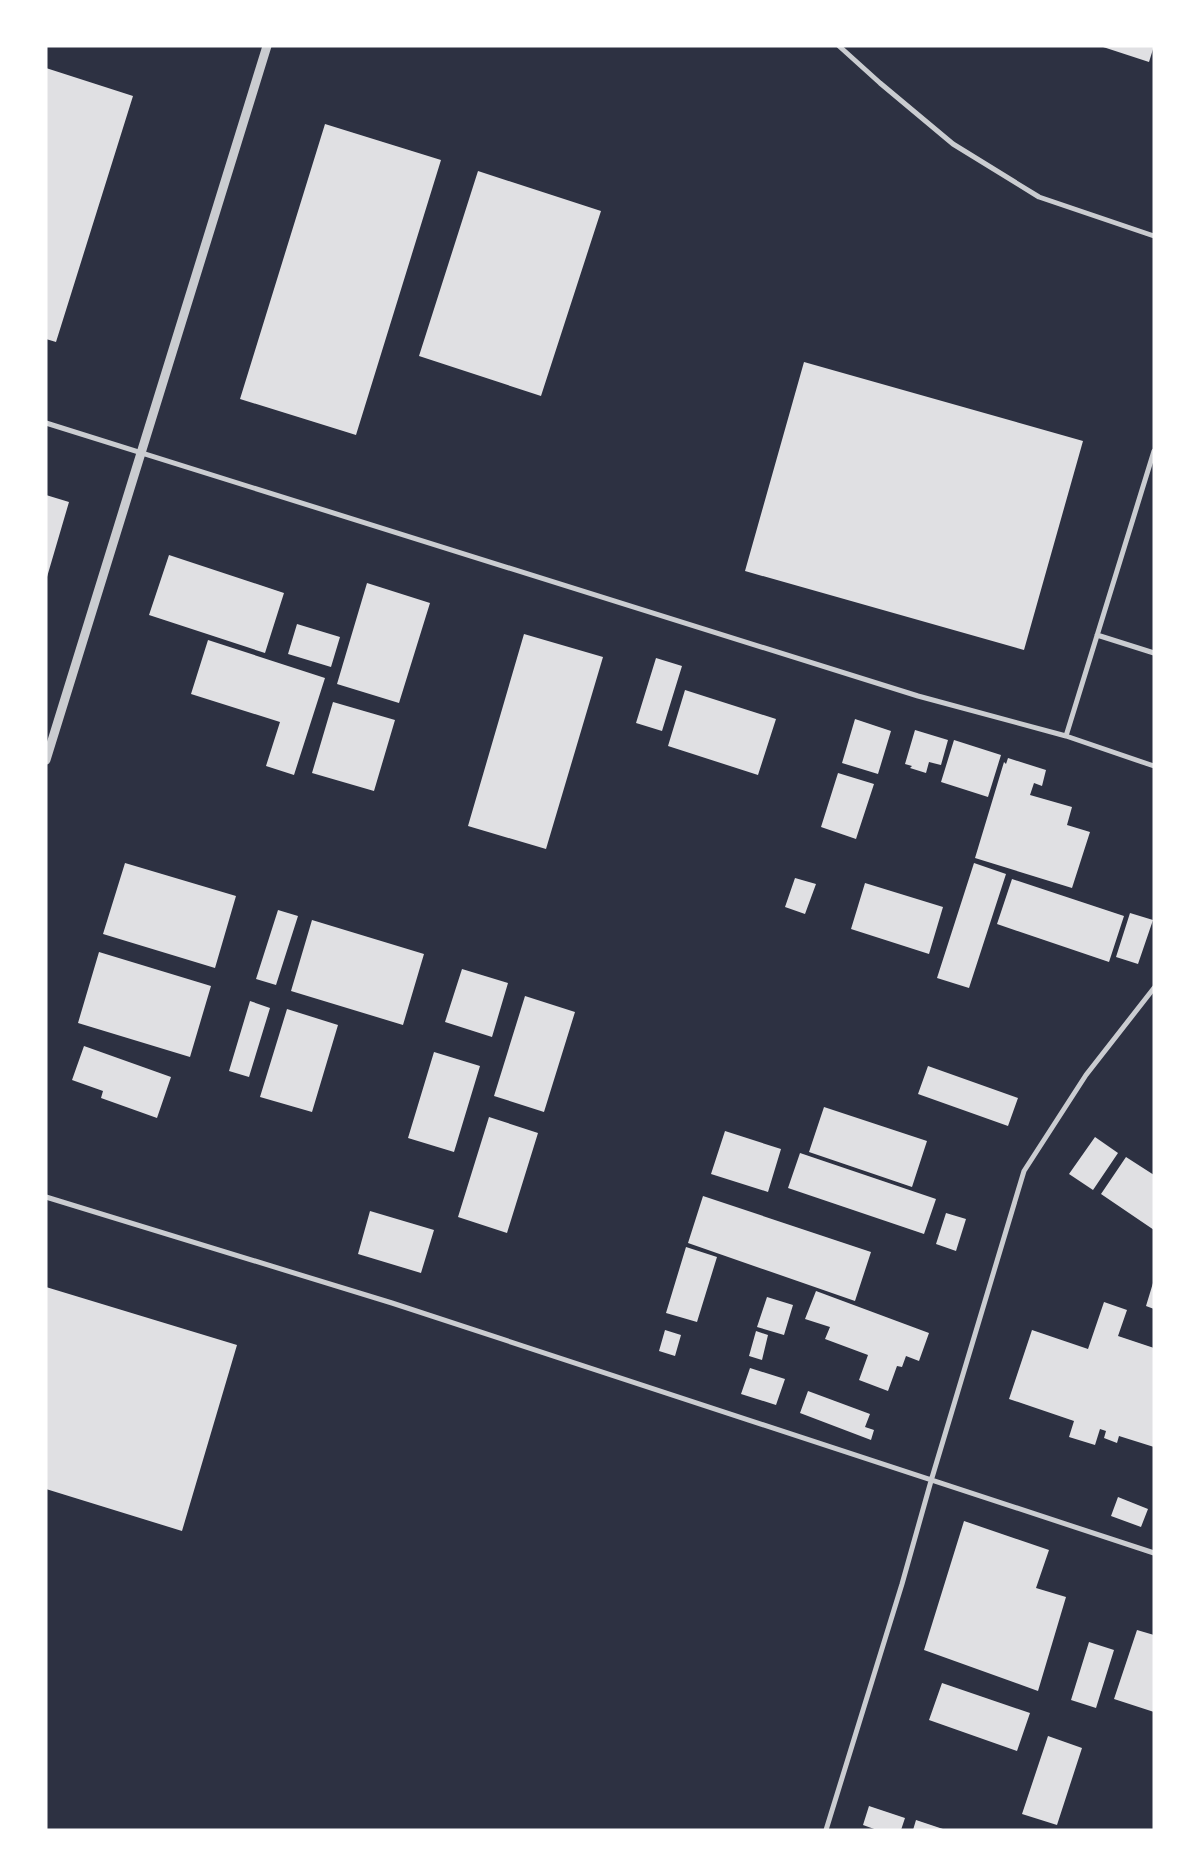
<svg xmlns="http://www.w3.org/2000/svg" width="1200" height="1876" viewBox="0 0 1200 1876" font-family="'Space Grotesk',sans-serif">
<rect width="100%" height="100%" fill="#2d3142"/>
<path fill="#e0e0e3" d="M1100,46H1154L1149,62Z
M46,68L133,96L56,342L46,339Z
M325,124L441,160L356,435L240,399Z
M478,171L601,211L541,396L419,356Z
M804,362L1083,441L1024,650L745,571Z
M46,495L69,502L47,577H46Z
M169,555L284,593L265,653L149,615Z
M367,583L430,603L399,703L337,684Z
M297,624L340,637L331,667L288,654Z
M524,634L603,657L546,849L468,826Z
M208,640L325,678L294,775L266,766L280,722L191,694Z
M656,658L682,666L662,731L636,723Z
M685,690L776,719L758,775L668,746Z
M333,702L395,720L374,791L312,773Z
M855,719L891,731L878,774L842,763Z
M915,730L948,740L941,765L929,762L926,773L910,768L912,766L905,764Z
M954,740L1001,755L988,797L941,782Z
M1008,758L1046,770L1042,786L1034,783L1030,795L1072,807L1067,825L1090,832L1072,888L975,858L1004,762L1006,764Z
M838,773L874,784L856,839L821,827Z
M125,863L236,896L215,968L103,934Z
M974,863L1006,874L969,988L937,978Z
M795,878L816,884L805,914L785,907Z
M1012,879L1124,916L1109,962L997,924Z
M865,883L943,907L929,954L851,929Z
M278,910L298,916L276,985L256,979Z
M1130,913L1153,920L1138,964L1116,957Z
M312,920L424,954L403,1025L291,991Z
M99,952L211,986L190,1057L78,1023Z
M462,969L508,983L492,1037L445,1022Z
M525,996L575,1012L544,1112L494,1096Z
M250,1001L270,1008L249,1077L229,1071Z
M287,1009L338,1025L312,1112L260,1097Z
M84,1046L171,1077L157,1118L101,1098L103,1091L72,1080Z
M434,1052L480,1066L454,1152L408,1138Z
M928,1066L1018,1098L1008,1126L918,1094Z
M824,1107L927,1141L912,1187L809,1152Z
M489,1117L538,1133L507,1233L458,1217Z
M725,1131L781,1149L768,1192L711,1174Z
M1095,1137L1118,1153L1093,1190L1069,1174Z
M800,1153L936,1199L924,1234L788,1188Z
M1126,1157L1154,1175V1230L1101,1194Z
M703,1196L871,1252L855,1301L688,1243Z
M370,1211L434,1230L421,1273L358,1254Z
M946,1213L966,1219L956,1251L936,1244Z
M686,1247L717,1257L697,1322L666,1313Z
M1153,1283H1154V1309L1146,1306Z
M46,1287L237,1345L182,1531L46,1489Z
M816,1291L929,1333L919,1361L906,1356L902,1367L897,1366L888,1391L859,1380L868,1355L825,1339L830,1327L805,1319Z
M767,1297L793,1305L784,1335L757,1327Z
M1104,1302L1127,1310L1118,1336L1154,1348V1447L1119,1436L1117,1443L1104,1438L1106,1431L1100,1429L1095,1445L1069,1437L1074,1421L1009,1399L1032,1330L1088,1349Z
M665,1330L681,1335L675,1356L659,1351Z
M756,1331L768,1335L762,1360L749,1356Z
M750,1368L785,1379L776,1405L741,1394Z
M808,1391L870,1414L865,1427L874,1430L871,1440L800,1413Z
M1118,1497L1148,1509L1141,1527L1111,1516Z
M964,1521L1049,1550L1036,1588L1066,1597L1038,1691L924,1650Z
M1137,1630L1154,1635V1712L1114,1699Z
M1089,1642L1114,1650L1096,1708L1071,1700Z
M942,1683L1030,1713L1017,1751L929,1720Z
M1048,1736L1082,1748L1057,1825L1022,1814Z
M869,1806L905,1818L901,1830H877L863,1825Z
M916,1820L943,1829V1830H913Z"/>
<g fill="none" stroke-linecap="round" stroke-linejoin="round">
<path stroke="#caccd0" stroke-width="5" d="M839,46L880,83L953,144L1039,197L1154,236
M46,423L918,696L1066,736L1154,766
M1097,635L1154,653
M1066,736L1154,451
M46,1197L392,1303L1154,1553
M826,1830L902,1584L931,1481L1024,1171L1086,1075L1154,988"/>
<path stroke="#caccd0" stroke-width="9" d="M46,760L267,46"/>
</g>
<rect width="1200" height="1876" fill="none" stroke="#ffffff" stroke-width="95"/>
</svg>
